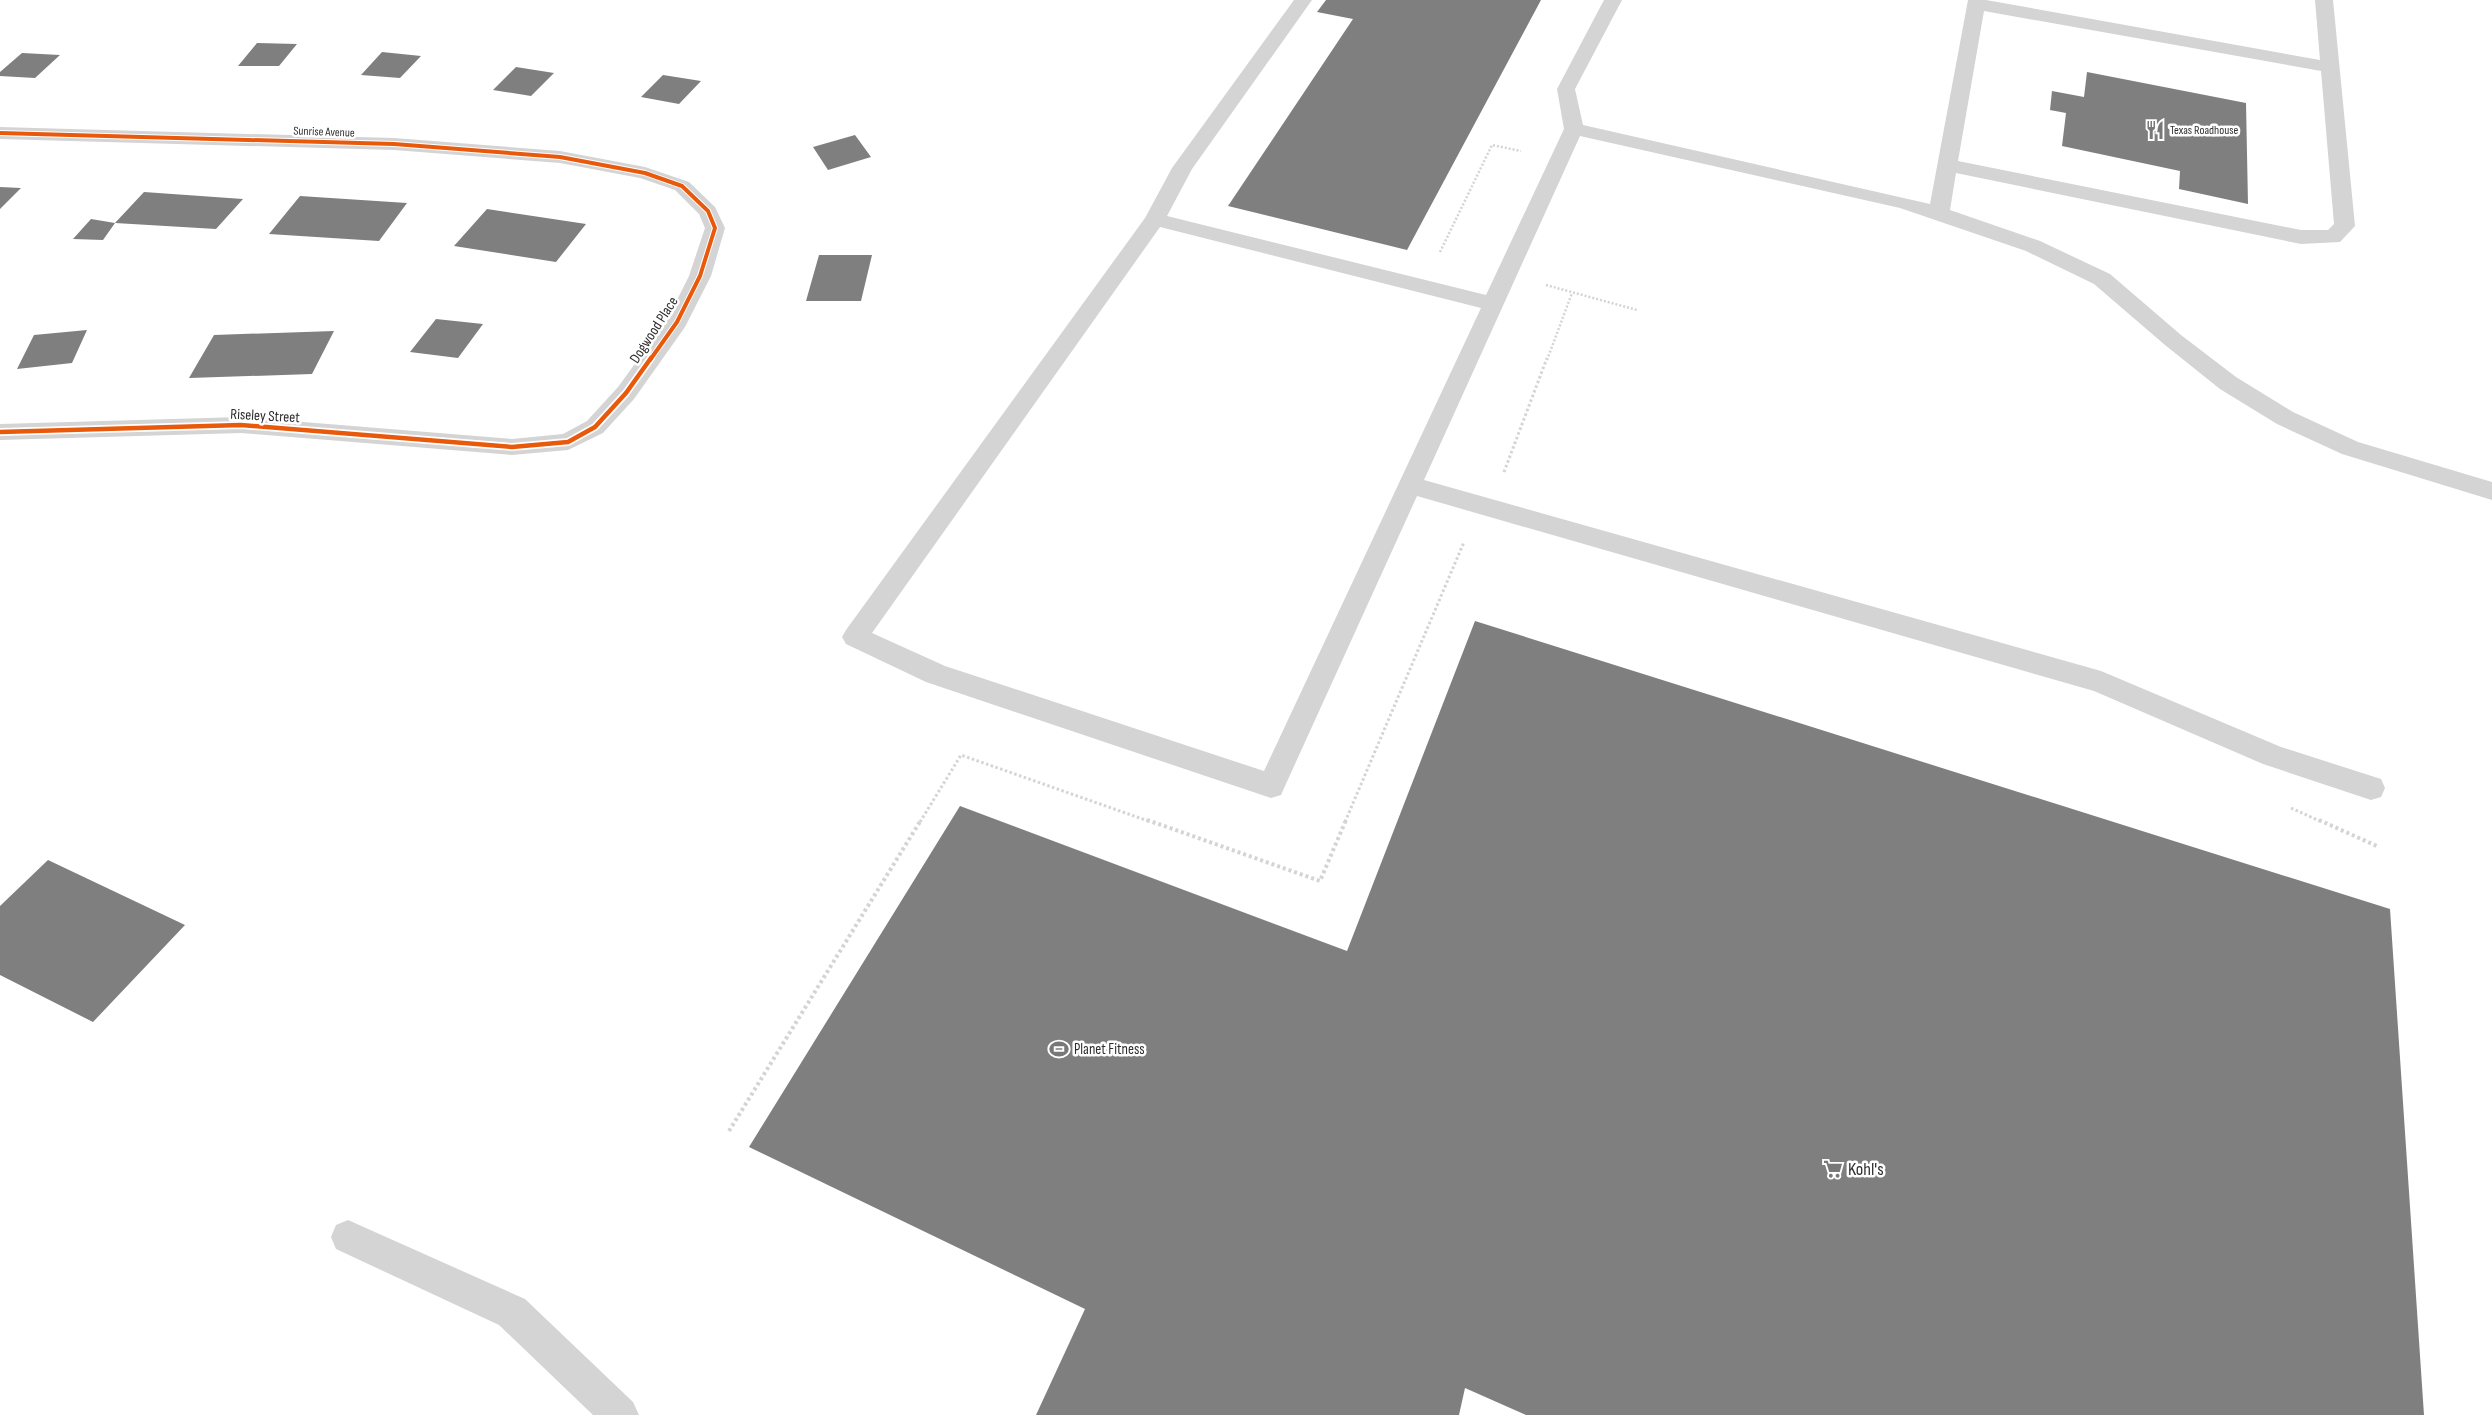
<svg xmlns="http://www.w3.org/2000/svg" width="2492" height="1415" viewBox="0 0 2492 1415" font-family="'Sofia Sans Condensed',sans-serif">
<rect width="100%" height="100%" fill="#fff"/>
<path fill="#7f7f7f" d="M1326,0H1541L1407,250L1228,206L1353,19L1317,12Z
M257,43L297,44L279,66H238Z
M382,52L421,56L400,78L361,75Z
M22,53L60,55L35,78L0,76V72Z
M516,67L554,73L531,96L493,90Z
M2087,72L2246,103L2248,204L2179,189L2180,171L2062,146L2066,113L2050,110L2052,91L2084,97Z
M663,75L701,81L679,104L641,97Z
M855,135L871,157L828,170L813,147Z
M0,187L21,188L0,209Z
M144,192L243,199L216,229L115,223L103,240L73,239L91,219L115,223Z
M300,196L407,203L379,241L269,234Z
M487,209L586,224L556,262L454,246Z
M819,255H872L861,301H806Z
M436,319L483,324L458,358L410,352Z
M87,330L72,363L17,369L34,335Z
M334,331L312,374L189,378L214,335Z
M1475,621L2390,909L2424,1415H1526L1465,1388L1459,1415H1036L1085,1309L749,1147L960,806L1347,951Z
M48,860L185,925L93,1022L0,975V906Z"/>
<g fill="none" stroke-linecap="round" stroke-linejoin="round">
<path stroke="#d4d4d4" stroke-width="2.5" stroke-dasharray="2 2" stroke-linecap="butt" d="M1440,252L1492,145L1521,151
M1546,285L1637,310
M1547,360L1572,293"/>
<path stroke="#d4d4d4" stroke-width="3" stroke-dasharray="2.5 2.5" stroke-linecap="butt" d="M1504,472L1547,358
M2291,808L2322,822
M920,822L961,755L1151,822
M1345,822L1464,542"/>
<path stroke="#d4d4d4" stroke-width="4" stroke-dasharray="3 3" stroke-linecap="butt" d="M1147,820L1320,881L1346,820
M2319,820L2379,847
M729,1131L921,820"/>
<path fill="#d4d4d4" fill-rule="evenodd" d="M1294,0H1312L1192,169L1167,216L1486,295L1564,129L1557,89L1604,0H1622L1575,89L1583,125L1930,204L1968,0H1986L2320,60L2315,0H2333L2355,226L2340,242L2301,244L1956,173L1950,210L2040,241L2110,274L2181,335L2236,377L2293,412L2358,442L2492,482V500L2342,454L2277,424L2220,389L2165,345L2094,284L2026,251L1900,208L1580,136L1424,480L2101,671L2281,747L2381,779L2385,788L2381,797L2371,800L2263,764L2094,691L1417,496L1285,786L1281,795L1271,798L926,682L846,644L842,637L846,630L1145,218L1172,168ZM1984,11L2321,71L2334,224L2328,230H2301L1958,161ZM1160,227L1481,308L1264,771L945,666L872,633Z
M348,1220L525,1299L633,1402L639,1415H593L499,1325L336,1249L331,1237L336,1225Z"/>
<path fill="#d4d4d4" fill-rule="evenodd" d="M0,127L394,138L560,151L645,167L689,182L715,207L725,228L711,276L685,327L634,399L603,433L568,450L512,455L241,433L0,440V424L241,417L512,439L563,434L587,421L618,387L667,320L689,276L705,228L699,214L675,190L640,178L560,163L394,150L0,139Z"/>
<g stroke="#fff" stroke-width="6">
<path id="cycleway-far1" d="M0,133L394,144L560,157L645,173L682,186L708,211L715,228L700,276L677,322L650,360"/>
</g>
<g stroke="#fff" stroke-width="8">
<path id="cycleway" d="M0,432L241,425L512,447L568,442L595,427L626,393L651,358"/>
</g>
<use href="#cycleway-far1" stroke="#e8590c" stroke-width="4"/>
<use href="#cycleway" stroke="#e8590c" stroke-width="4.5"/>
</g>
<defs>
<g id="restaurant-bare" transform="scale(1.5)"><path d="M-5-6h1v4h1v-4h1v4h1v-4h1v5L-1.5 .5V6h-2V.5L-5-1ZM5-6V6H3V1.5H1.5Q1.5-4 5-6Z" fill="#787878" stroke="#fff" stroke-width="2.5" paint-order="stroke"/></g>
<g id="stadium-bare" transform="scale(1.5)"><path d="M0-5a6.5 5 0 1 0 0 10a6.5 5 0 1 0 0-10ZM-3.5-1.8h7v3.6h-7Z" fill="#787878" stroke="#fff" stroke-width="2.5" paint-order="stroke"/></g>
<g id="supermarket-bare" transform="scale(1.5)"><path d="M-6-5.5h2.5l.6 2H6L4.5 2H-2.5L-4.4-4H-6ZM-1.5 3.2a1.3 1.3 0 1 0 .1 0ZM3 3.2a1.3 1.3 0 1 0 .1 0Z" fill="#787878" stroke="#fff" stroke-width="2.5" paint-order="stroke"/></g>
</defs>
<g fill-rule="evenodd">
<use href="#restaurant-bare" x="2155" y="130"/>
<use href="#stadium-bare" x="1059" y="1049"/>
<use href="#supermarket-bare" x="1833" y="1169"/>
</g>
<g text-anchor="middle" dominant-baseline="central" stroke-width="5" stroke-linejoin="round" paint-order="stroke">
<g font-size="12" fill="#2f2f2f" stroke="#fff" text-anchor="start">
<text x="2170" y="130">Texas Roadhouse</text>
</g>
<g font-size="12" fill="#2f2f2f" stroke="#fff">
<text transform="translate(324 132) rotate(2)">Sunrise Avenue</text>
</g>
<g font-size="15" fill="#2f2f2f" stroke="#fff">
<text transform="translate(654 330) rotate(-57)">Dogwood Place</text>
<text transform="translate(265 416) rotate(3)">Riseley Street</text>
</g>
<g font-size="15" fill="#2f2f2f" stroke="#fff" text-anchor="start">
<text x="1074" y="1049">Planet Fitness</text>
</g>
<g font-size="18" fill="#2f2f2f" stroke="#fff" text-anchor="start">
<text x="1848" y="1169">Kohl's</text>
</g>
</g>
</svg>
